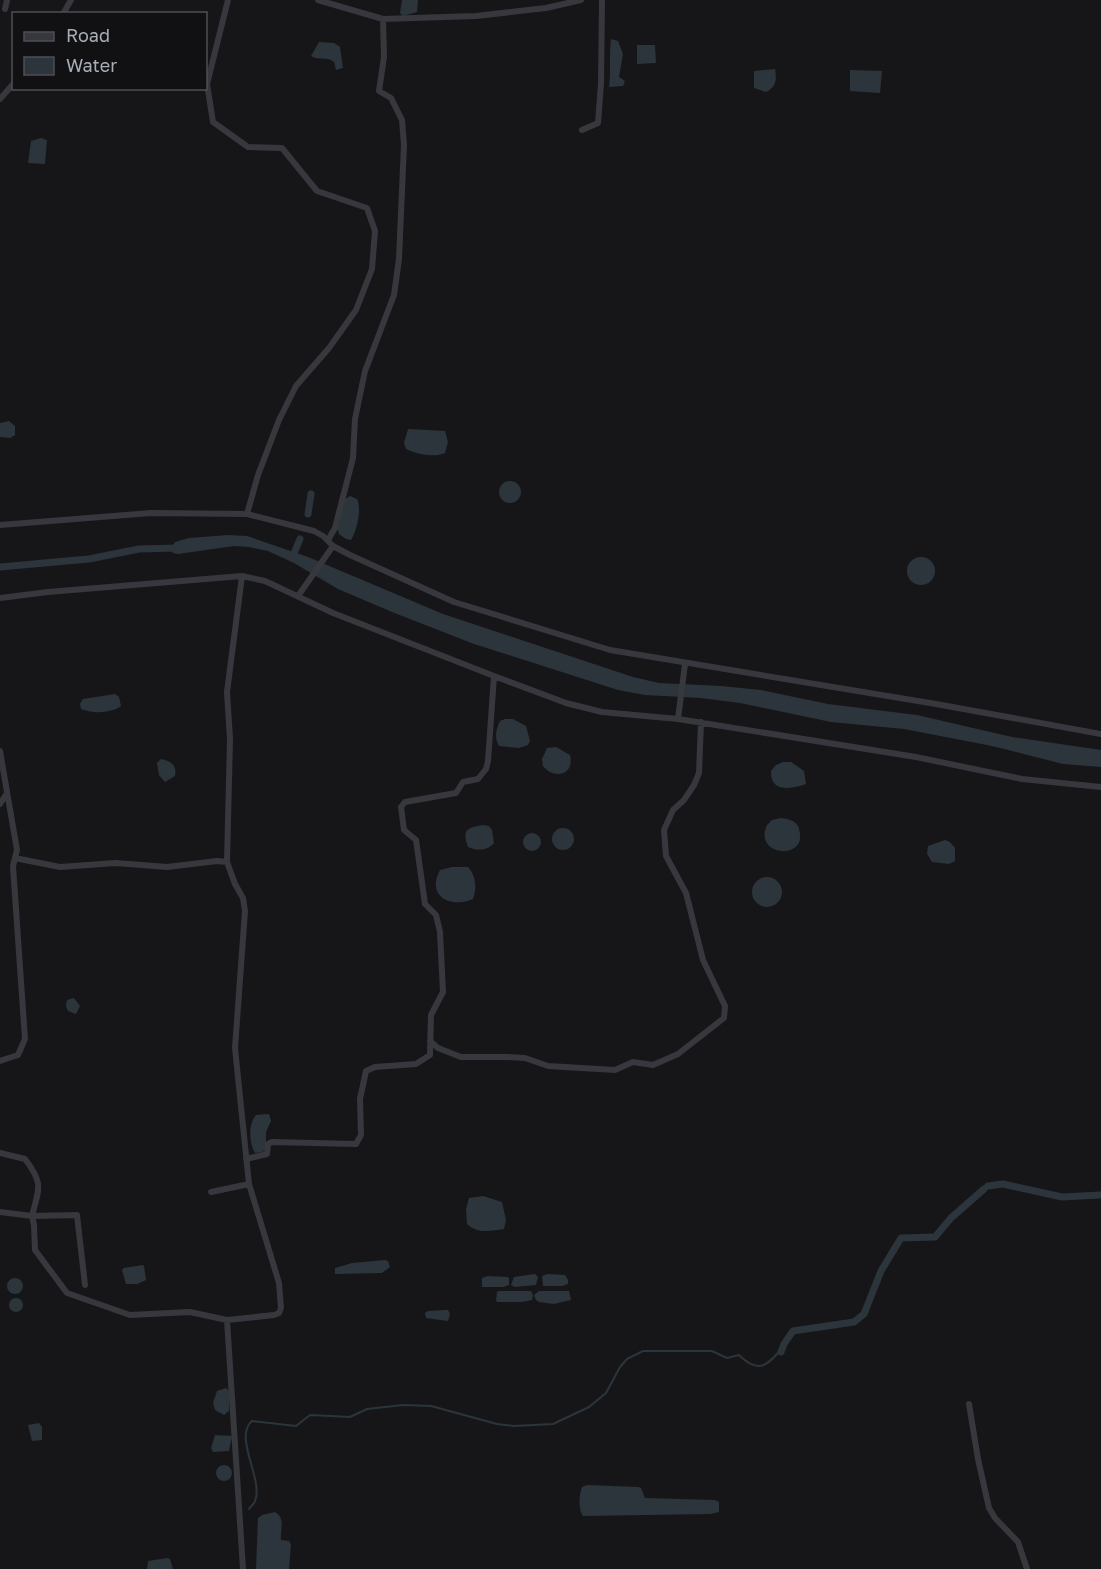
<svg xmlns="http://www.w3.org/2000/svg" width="1101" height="1569" viewBox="0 0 1101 1569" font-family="'Golos Text',sans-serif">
<rect width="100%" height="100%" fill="#161618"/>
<path fill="#2c353c" d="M402,0H418L417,12L403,16L400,13Z
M611,39L618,41L623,54L619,77L625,81L623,86L609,87C611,71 609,56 611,39Z
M319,42L334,43L340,47L343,68L336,70L334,62C327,56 319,61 311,56Z
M637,45H655L656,63L637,64Z
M775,69C777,80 776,87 766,92L754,88V71Z
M850,70L882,71L880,93L850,91Z
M41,138L47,140L45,164L28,163L31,141Z
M9,421L15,426V435L10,438L0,437V423Z
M408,429L445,431L448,442L445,453C434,458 417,454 406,449L404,443Z
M499 492a11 11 0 1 1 22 0a11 11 0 1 1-22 0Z
M350,496L357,499C362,508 357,531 351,540L346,539L339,534L337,528L345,499Z
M228,535L247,536L308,557L443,614L633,677L659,683L721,686L761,690L828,704L917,715L1012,737L1101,750V767L1063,764L992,746L904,729L831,722L740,703L701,698L645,695L618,690L474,644L392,612L338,589L294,563L268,551L249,547L234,546L178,554L173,553L171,549L175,542L189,538Z
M907 571a14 14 0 1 1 28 0a14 14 0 1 1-28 0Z
M115,694L119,697L121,706C112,713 92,714 81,709L80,704L83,699Z
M505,719H513L526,726L530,741L528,745L519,748L499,746C494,738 496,729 500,721Z
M556,747L570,755C575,775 554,780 543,766L542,759L547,748Z
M161,759C171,761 177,765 175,776L165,782L159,775L157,763Z
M783,762H791L804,771L806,784C792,789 770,793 771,771L776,765Z
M781,818C792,820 799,821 800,834C804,860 753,856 767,825L772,820Z
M483,825L489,826L492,830L494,843C487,851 478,851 468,847C462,830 466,828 483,825Z
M552 839a11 11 0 1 1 22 0a11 11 0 1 1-22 0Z
M523 842a9 9 0 1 1 18 0a9 9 0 1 1-18 0Z
M945,840L950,842L955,848V861L949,864L932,862L927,854L928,846Z
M452,867H468C476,876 477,888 473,899C450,909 426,896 440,870Z
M752 892a15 15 0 1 1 30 0a15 15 0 1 1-30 0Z
M74,998L80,1006L76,1014L68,1011L66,1006L67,1000Z
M269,1114L271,1121L266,1132V1148L263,1152L255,1153C249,1143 248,1125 256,1115Z
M483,1196L502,1202L506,1220L504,1229C491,1231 477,1234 467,1224L466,1209L469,1198Z
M385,1260L388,1261L390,1267L382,1273L335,1274V1268L352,1263Z
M143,1265L144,1266L146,1280L137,1284H126L122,1270L124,1268Z
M535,1274L538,1277L536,1285L515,1287L511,1285L514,1277Z
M547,1274L565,1275L568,1280V1284L562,1286H543L542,1276Z
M488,1276L507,1277L509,1278V1285L503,1287H482V1278Z
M7 1286a8 8 0 1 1 16 0a8 8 0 1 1-16 0Z
M499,1291H531L533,1295L532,1300L522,1302H498L496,1301L497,1292Z
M539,1291H569L571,1300L554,1304L539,1302L536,1300L534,1295Z
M9 1305a7 7 0 1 1 14 0a7 7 0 1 1-14 0Z
M445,1310H448L450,1314L448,1321L426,1318L425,1313L428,1311Z
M226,1388L229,1391V1411L224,1415L215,1410L213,1403L217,1391Z
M39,1423L42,1427V1440L32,1441L28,1425Z
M215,1435L232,1436L229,1451L213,1452L211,1448Z
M216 1473a8 8 0 1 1 16 0a8 8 0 1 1-16 0Z
M587,1485L638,1487L641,1488L645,1498L715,1500L719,1502V1512L711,1514L583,1516C578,1510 579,1495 582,1487Z
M275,1512C286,1518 280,1530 281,1540L289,1541L291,1545L289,1569H256L258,1518L262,1515Z
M167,1558L170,1559L173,1569H147L148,1561Z"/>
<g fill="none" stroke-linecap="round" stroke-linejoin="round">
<path stroke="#2c353c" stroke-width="2" d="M249,1509C251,1506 254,1504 255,1501C264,1480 233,1437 252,1421L296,1426L310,1415L350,1417L367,1409L403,1405L431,1406L497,1424L514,1426L553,1424L589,1407L606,1393L620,1367L627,1359L643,1351H712L727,1358L739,1355C759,1375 768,1365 783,1347"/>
<path stroke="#2c353c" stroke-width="7" d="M308,514L311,494
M292,558L300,539
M0,567L89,559L139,549L178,548
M988,1186L1003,1184L1062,1197L1101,1195
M781,1352L784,1344L793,1331L854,1322L864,1314L881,1271L901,1238L935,1237L951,1218L984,1189"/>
<path stroke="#37383d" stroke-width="6" d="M228,0L207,84L213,122L248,147L282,148L317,191L367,208L375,231L372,269L356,310L329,348L296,386L279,420L258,475L247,514
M318,0L383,19L476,16L546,8L581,0
M5,9L7,0
M63,14L71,0
M0,99L14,83
M582,130L598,123L601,84L602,0
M0,525L151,513L247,514L314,531L323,536L333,546L350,555L454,602L610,650L936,704L1101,734
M328,540L335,528L353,458L355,419L365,371L394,295L399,259L404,145L402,120L391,98L379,91L384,57L383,19
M298,596L333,546
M0,598L48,592L242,576L265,581L333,613L494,676L566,703L602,712L678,719L916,757L1022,779L1101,787
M678,719L685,664
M0,751L17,850L13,866L25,1039L18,1055L0,1061
M0,804L7,793
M15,858L60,867L116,863L167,867L217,861L227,862
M430,1041L438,1048L461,1057H507L525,1058L548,1066L615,1070L633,1062L653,1065L678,1054L724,1018L725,1006L703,960L686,893L666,856L664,830L673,810L684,800L694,785L699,773L701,722
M0,1153L25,1159C44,1184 39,1188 32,1216L77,1215L85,1285
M246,1159L267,1154L268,1144L272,1142L356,1144L361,1135L360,1099L366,1071L375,1067L416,1064L430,1055L431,1015L443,992L440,932L436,915L425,904L416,840L404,830L401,807L405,802L456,793L463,782L478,779L486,769L488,761L494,676
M211,1192L249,1184
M0,1212L32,1216L34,1225L35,1250L67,1293L130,1315L190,1312L227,1320L274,1315L279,1313L281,1308L279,1283L249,1184L235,1048L245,911L243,898L235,884L227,862L230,739L227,692L242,576
M227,1320L243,1569
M969,1404L978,1459L989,1508L995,1518L1018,1542L1027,1569"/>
</g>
<rect x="12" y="12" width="195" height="78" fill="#111113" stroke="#4d4f55" stroke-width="1.5"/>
<rect x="24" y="32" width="30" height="9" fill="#37383d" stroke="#4d4f55" stroke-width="1.5"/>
<text x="66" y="42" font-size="18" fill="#a8adb8">Road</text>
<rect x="24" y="57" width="30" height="18" fill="#2c353c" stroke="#4d4f55" stroke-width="1.5"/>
<text x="66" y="72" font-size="18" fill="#a8adb8">Water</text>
</svg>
